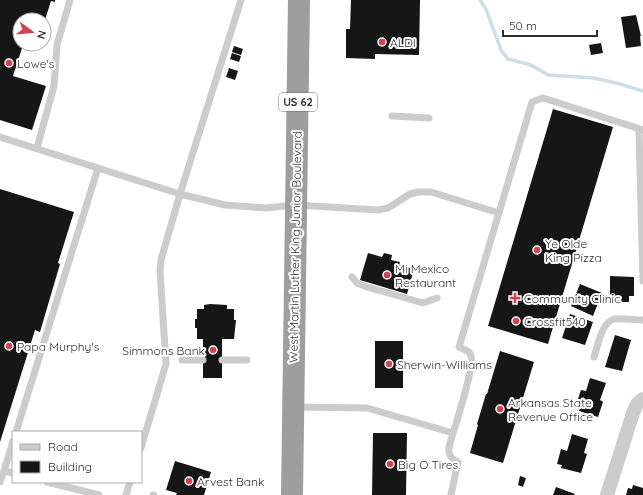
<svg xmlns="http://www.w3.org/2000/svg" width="643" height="495" viewBox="0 0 643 495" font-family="Quicksand,sans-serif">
<rect width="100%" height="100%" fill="#fff"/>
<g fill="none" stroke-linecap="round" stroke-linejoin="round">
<path stroke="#ccdee8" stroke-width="3.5" d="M480,0L486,9L501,50L508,59L531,65L548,75L594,78L620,84L643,91"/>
</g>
<path fill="#161616" d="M0,0H55V2L51,1L44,23V20H20V44H38L36,49L23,45L13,76L46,86L32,130L0,120Z
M351,0H420L419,55L375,54V59L346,58V29H350Z
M636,15L641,36H640L641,46L626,48L621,17Z
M601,43L603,53L591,55L589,45Z
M234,46L243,49L241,55L232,52Z
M232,53L241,56L239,62L230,59Z
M229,68L238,71L235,80L226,77Z
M553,109L613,127L548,344L488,326Z
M0,189L74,212L58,263L60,264L40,332L35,330L0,442Z
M368,253L382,257L384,253L392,255L391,260L400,262L399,265L414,269L407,294L360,280Z
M610,276L634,277V296H629V302H614V295H610Z
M580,284L602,293L593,316L571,306Z
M210,304L227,305V309H234V320H236L234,339H222V378H203V339H197V328H195V319H197V309H204V305Z
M570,314L593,322L585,345L562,338Z
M615,335L631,340L622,371L605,367Z
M375,341H403V388H375Z
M500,351L534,362L503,463L470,453L478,425L477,424L486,394H487Z
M590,378L606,383L600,400L603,402L598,417L579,411L582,400L578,399L581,390L586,391Z
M373,433H407L406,495H372Z
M572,434L588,439L584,453L587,454L581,473L561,468L562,465L557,464L561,449L567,451Z
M175,461L211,472L204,495H176L177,493L166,490Z
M520,476L526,478L523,487L518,485Z
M633,485L643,488V495H626L628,488L632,489Z
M556,487L575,494L574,495H553Z"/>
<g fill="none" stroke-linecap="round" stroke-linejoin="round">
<path stroke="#ccc" stroke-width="7" d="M392,116L429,118
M639,129L643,281
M0,137L180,194L241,0
M37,148L54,86L57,45L70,0
M352,277L357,283L367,287L423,303L437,298
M594,357C598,346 601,323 614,319C623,318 634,320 643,320
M182,360H203
M222,360H247
M295,407L367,408L453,433
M16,432L98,168
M13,441L4,471L13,473
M141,448L166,364L160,271L161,260L180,194L225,205L266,208L296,205L378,210L388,208L410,194L418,192H431L499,213
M0,482L4,471
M47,482L99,495
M126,495L130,482
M153,495H154
M451,495L458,462C451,459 448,455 449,447C453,432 475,367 471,356C470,351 464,349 459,347L532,102L543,98L643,130"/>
<path stroke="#ccc" stroke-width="14" d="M607,495L633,413L637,404L643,399"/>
<path stroke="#9e9e9e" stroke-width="22" d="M292,495L299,0"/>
</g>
<g fill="#d3434f" stroke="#fff" stroke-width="1.5">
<circle cx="382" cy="42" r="4"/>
<circle cx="9" cy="63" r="4"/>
<circle cx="537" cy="250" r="4"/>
<circle cx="387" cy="275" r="4"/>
<path d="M513 292h4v4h4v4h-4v4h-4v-4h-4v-4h4z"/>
<circle cx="516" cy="321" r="4"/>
<circle cx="9" cy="346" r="4"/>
<circle cx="213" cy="350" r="4"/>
<circle cx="389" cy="364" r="4"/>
<circle cx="500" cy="409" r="4"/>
<circle cx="390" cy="464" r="4"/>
<circle cx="189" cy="481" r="4"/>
</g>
<g text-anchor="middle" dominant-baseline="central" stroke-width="4" stroke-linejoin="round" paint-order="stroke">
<rect fill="#fff" stroke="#6d6d6d" stroke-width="1" x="279" y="93" width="38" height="18" rx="3"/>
<g font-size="11" font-weight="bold" fill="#2f2f2f">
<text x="298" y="102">US 62</text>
</g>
<g font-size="12" fill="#2f2f2f" stroke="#fff" text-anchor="start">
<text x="390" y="42">ALDI</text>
<text x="17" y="63">Lowe's</text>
<text x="545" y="243">Ye Olde<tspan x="545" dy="14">King Pizza</tspan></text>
<text x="395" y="268">Mi Mexico<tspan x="395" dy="14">Restaurant</tspan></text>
<text x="524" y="298">Community Clinic</text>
<text x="524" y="321">Crossfit540</text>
<text x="17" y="346">Papa Murphy's</text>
<text x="205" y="350" text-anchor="end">Simmons Bank</text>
<text x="397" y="364">Sherwin-Williams</text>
<text x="508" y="402">Arkansas State<tspan x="508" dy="14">Revenue Office</tspan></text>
<text x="398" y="464">Big O Tires</text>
<text x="197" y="481">Arvest Bank</text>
</g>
<g font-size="12" fill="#2f2f2f" stroke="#fff">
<text transform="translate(295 247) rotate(-89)">West Martin Luther King Junior Boulevard</text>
</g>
</g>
<rect x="12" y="431" width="130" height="52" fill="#ffffff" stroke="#acacac"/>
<rect x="20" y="444" width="20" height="6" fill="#cccccc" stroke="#acacac"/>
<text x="48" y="451" font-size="12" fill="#2f2f2f">Road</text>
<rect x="20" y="461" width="20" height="12" fill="#161616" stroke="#acacac"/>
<text x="48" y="471" font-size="12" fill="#2f2f2f">Building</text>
<g transform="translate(32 32) rotate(106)"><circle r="19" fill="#ffffff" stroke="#acacac"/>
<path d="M0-3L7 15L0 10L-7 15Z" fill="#d3434f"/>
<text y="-6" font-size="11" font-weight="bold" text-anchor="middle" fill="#2f2f2f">N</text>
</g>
<path d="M503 30v6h94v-6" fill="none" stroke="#2f2f2f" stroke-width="2"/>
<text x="509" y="30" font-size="12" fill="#2f2f2f" stroke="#ffffff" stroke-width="3" paint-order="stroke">50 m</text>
</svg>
